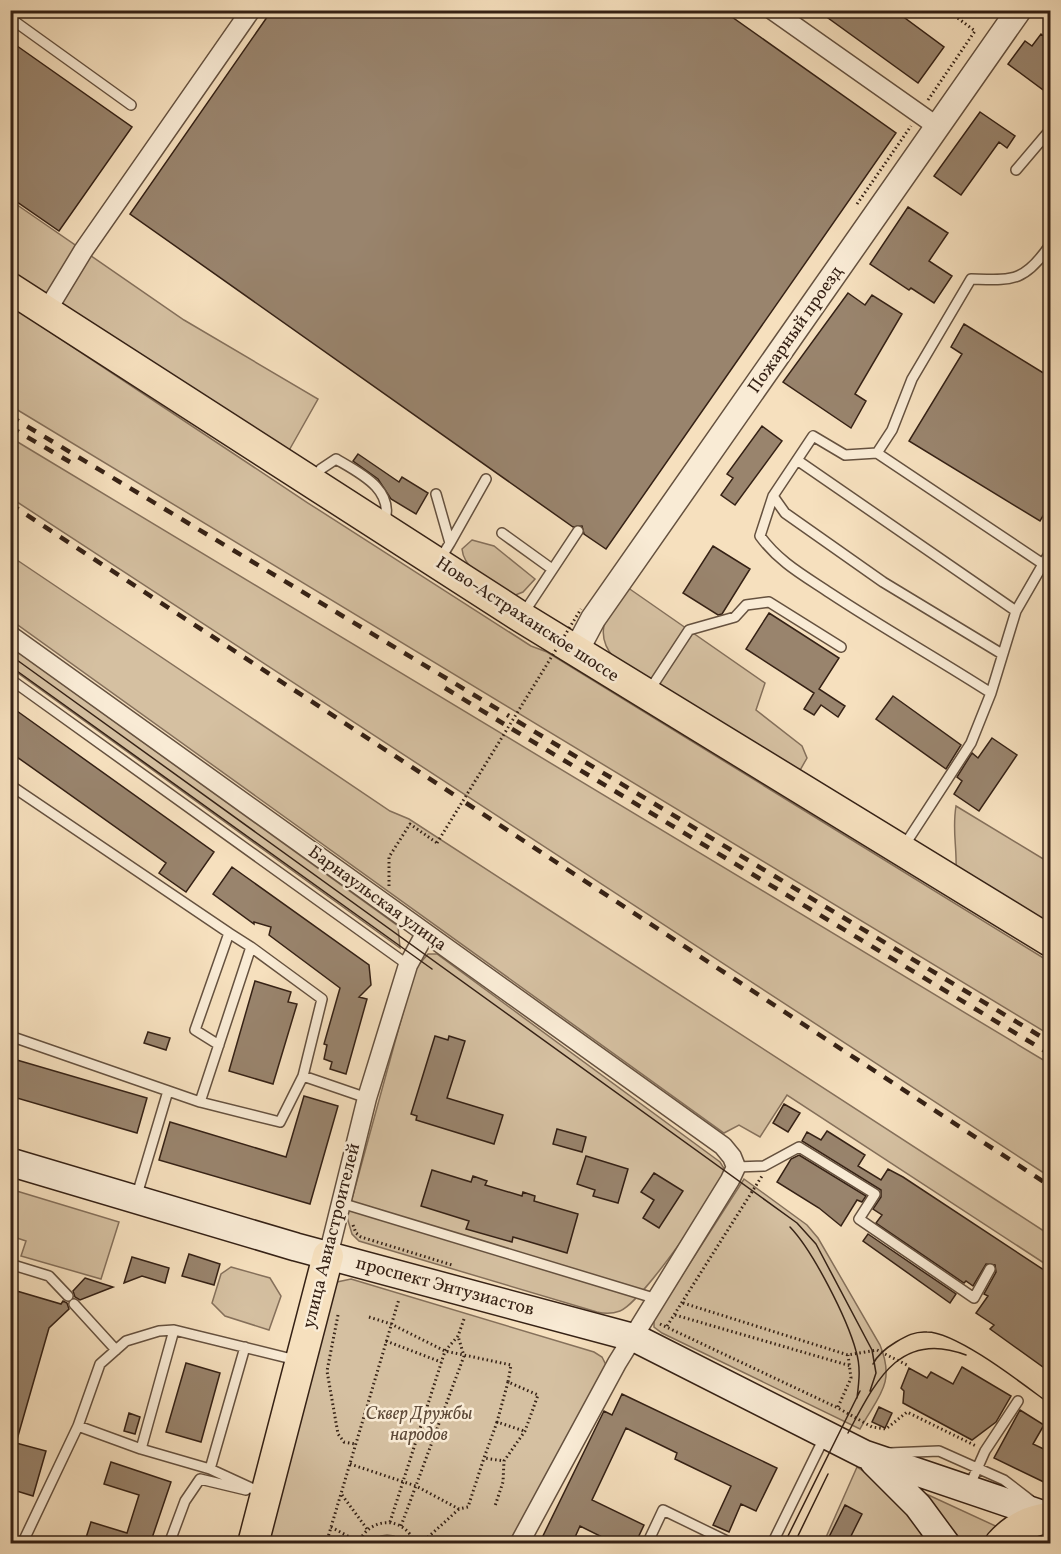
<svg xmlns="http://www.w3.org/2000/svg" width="1061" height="1554" viewBox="0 0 1061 1554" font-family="Vollkorn,serif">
<rect width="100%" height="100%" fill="#f6e0be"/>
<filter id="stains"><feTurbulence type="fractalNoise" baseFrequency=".00333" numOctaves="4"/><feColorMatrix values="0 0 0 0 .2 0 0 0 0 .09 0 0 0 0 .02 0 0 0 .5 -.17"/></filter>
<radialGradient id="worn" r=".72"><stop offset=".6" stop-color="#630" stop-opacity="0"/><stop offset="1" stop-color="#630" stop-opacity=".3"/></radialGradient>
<path fill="#d5c0a1" stroke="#85705b" stroke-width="1.5" d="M10,200L184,320L318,399L287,454L11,275Z
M11,306L308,503L531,646L547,652L1050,962V1035L11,406Z
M11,438L1050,1064V1177L11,498Z
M472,540L494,546L535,579L523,592L513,596C495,584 464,572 462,549Z
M11,556L390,811L409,819L1050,1235V1267L787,1095L760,1137L739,1125L724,1133L11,620Z
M624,585L765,683L756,710L802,746L807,758L799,772L614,658C591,631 610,612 624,585Z
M11,647L398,926L400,948L11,668Z
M956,806L1050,863V925L956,869C957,846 952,830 956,806Z
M428,954H437L720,1162L725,1170C718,1193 641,1303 620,1311C612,1314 605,1314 597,1312L359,1241L352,1234L347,1217L415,969Z
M744,1179L807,1225L818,1238L880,1345C896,1384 878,1396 860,1429L662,1333L654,1327V1319Z
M10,1189L119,1222L101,1279L21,1256L26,1241L11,1236Z
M231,1267L270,1278L281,1296L269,1330L225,1316L212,1303L221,1274Z
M351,1279L594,1352L602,1357L606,1365L515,1543L262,1544L330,1290L337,1282Z
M857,1467L887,1487L937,1544H823Z
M924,1493L1002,1529L990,1543H958Z"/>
<path fill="#b49f85" stroke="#816d58" stroke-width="1.5" d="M387,1535L394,1536L402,1543H371L381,1536Z"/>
<path fill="#99846d" stroke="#352115" stroke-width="1.5" d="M272,10H722L896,133L606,549L584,534L582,526L573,527L130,214Z
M817,10H894L944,47L918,83Z
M1041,34L1050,41V95L1008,64L1025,41L1032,46Z
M10,41L132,127L59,231L10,197Z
M980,112L1015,136L1007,148L999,142L961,195L934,176Z
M908,207L948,233L929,261L952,276L934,303L911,288L909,290L870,264Z
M848,293L865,305L872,295L902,314L855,394L866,401L851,428L783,382Z
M964,324L1050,377V504L1040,521L909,441L962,354L951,347Z
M762,426L782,441L735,505L721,495L733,478L727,474Z
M358,454L399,482L402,477L428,493L416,514L391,499L378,479L353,461Z
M713,546L750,569L722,614L718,615L683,593Z
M769,613L839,658L819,689L845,706L838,717L821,705L814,715L804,709L814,693L746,649Z
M893,696L961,745L946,769L876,719Z
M10,706L214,852L186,892L159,873L166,863L10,752Z
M992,738L1017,755L979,811L954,794L962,781L957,777L972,753L978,758Z
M232,867L369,965L371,985L359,997L367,999L346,1074L330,1069L332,1062L324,1059L327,1045L324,1044L340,988L269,935L271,927L254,922V924L213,894Z
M255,981L291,992L288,1002L297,1004L273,1084L229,1071Z
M148,1032L170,1038L166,1050L144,1043Z
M435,1036L448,1040L449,1036L465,1041L447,1098L503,1115L494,1144L416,1120L417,1116L411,1114Z
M10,1058L147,1098L137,1133L10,1096Z
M304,1096L338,1106L310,1204L159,1160L170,1122L286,1157Z
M784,1104L800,1113L788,1132L773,1123Z
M557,1129L586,1137L582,1152L553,1144Z
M827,1131L865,1155L858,1166L881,1180L888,1169L903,1177L1050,1274V1372L990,1329L994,1325L976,1313L988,1296L984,1294L996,1272L995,1265L986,1264L973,1286L966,1281L964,1283L876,1223L882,1215L873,1209L881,1197V1190L802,1141L807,1132L821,1140Z
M799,1155L866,1196L862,1202L857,1200L841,1226L819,1208L777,1182L791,1159Z
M586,1156L628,1169L618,1203L593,1196L595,1190L577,1184Z
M432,1170L471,1182L473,1176L487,1181L485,1185L522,1196L523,1192L535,1196L534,1201L578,1214L567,1253L513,1237L512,1242L466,1229L469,1221L421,1206Z
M654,1173L683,1191L659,1228L643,1218L654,1200L641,1192Z
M868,1234L956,1294L950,1303L863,1241Z
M189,1254L220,1264L214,1285L182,1276Z
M132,1257L169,1268L165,1283L142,1276L124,1283Z
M85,1278L113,1287L80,1300L75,1297L73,1291Z
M10,1289L61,1304L63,1301L67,1303L69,1309L49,1328L16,1443L46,1451L33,1496L10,1489Z
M186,1363L220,1373L201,1442L166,1432Z
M962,1367L1011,1396L996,1422L972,1440L903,1403L904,1391L901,1388L909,1368L927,1378L931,1372L953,1384Z
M622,1394L777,1468L756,1511L741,1504L729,1532L713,1525L731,1486L675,1459L677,1453L626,1428L592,1500L644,1525L635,1544H616L580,1526L572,1544H539L604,1411L612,1415Z
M879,1407L892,1413L885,1428L872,1422Z
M1020,1410L1044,1425L1033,1444L1050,1452V1485L994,1458Z
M129,1413L140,1417L135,1434L124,1431Z
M111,1462L171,1482L150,1544H84L91,1522L127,1533L139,1495L104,1484Z
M845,1505L862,1514L847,1544H836L828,1539Z"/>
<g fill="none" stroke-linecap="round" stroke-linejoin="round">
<g stroke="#65513f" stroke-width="12">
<path id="service" d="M232,10L244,19
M1044,10L1050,15
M10,18L131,105
M1016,170L1050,130
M877,453L1043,564
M797,460L1016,611
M314,480L321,469L336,459C360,473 396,490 384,524
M436,494L450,543L439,561
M773,496L785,513L883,582L1002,654
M502,533L552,569
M450,543L486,479
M523,614L578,531
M10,679L408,965
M649,691L689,630L735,617L746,605L769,602L841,647
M991,693C938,659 883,628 830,593C803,575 779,562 760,536L773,496L813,436L845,455L877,453L892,430L912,379L971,279C1012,280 1024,283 1050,245
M10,785L229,933
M904,846L971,743L991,693L1016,611L1050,552
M251,947L322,999L303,1076L367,1098
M10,1036L200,1102L280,1122L303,1076
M200,1102L251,947L229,933L195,1030L219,1045
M736,1167L764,1166L799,1147L875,1194L859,1219L974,1298L990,1269
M136,1198L168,1091
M341,1203L657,1299
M10,1264L49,1276L68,1296
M74,1304L116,1350
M78,1426L141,1449L210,1469L262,1493
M141,1449L174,1330
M889,1453L939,1451L1004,1480L1030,1500
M210,1469L245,1347
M969,1487L985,1451L1018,1401
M22,1544L78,1426L100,1364L126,1341L159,1331L174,1330L296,1360
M169,1544L185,1501L200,1479L246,1490
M647,1544L663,1510L733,1544
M772,1544L824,1438"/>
</g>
<g stroke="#65513f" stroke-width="21">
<path id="minor" d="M772,10L938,127
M46,312L83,251L251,10
M10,635L723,1146L732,1157L736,1167L730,1180L617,1363L519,1544
M328,1256L367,1098L408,965L425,934"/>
</g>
<g stroke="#65513f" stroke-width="27">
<path id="tertiary" d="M576,651L593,619L1019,10"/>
</g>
<g stroke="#352115" stroke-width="30">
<path id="secondary" d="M10,1162L296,1247L635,1338L864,1454L1050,1517
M874,1462L918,1506L946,1544"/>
</g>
<g stroke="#352115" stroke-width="33">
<path id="primary" d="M10,288L521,617L1050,941
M253,1544L328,1256
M1000,1544C1014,1528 1029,1520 1050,1518"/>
</g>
<path stroke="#352115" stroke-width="3" stroke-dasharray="1.5 3" stroke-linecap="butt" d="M928,100L975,31L947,10
M857,204L911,126
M389,886V857L410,824L437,843
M353,1225L356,1233L361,1237L452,1265
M683,1303L848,1355L877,1350L907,1365
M338,1315L327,1371L338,1434L344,1442L355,1444
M675,1315L851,1366
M369,1317L391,1324L445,1351L511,1365L508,1382L538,1395L525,1431L504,1461L503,1482L495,1506
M660,1324L838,1408L872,1427L886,1429L907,1412L976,1446
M667,1326L762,1176
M386,1341L441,1362
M508,1382L497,1422L524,1431
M838,1407L851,1378L848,1355
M497,1422L484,1458L504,1461
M350,1464L416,1486L459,1509L468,1507L484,1458
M342,1495L367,1529
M390,1522L445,1351L458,1336L464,1319
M401,1526L464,1356L458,1336
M331,1527L359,1542
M326,1544L399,1299
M358,1544C369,1516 405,1515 415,1544
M416,1544L426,1539L459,1509"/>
<use href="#service" stroke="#f9ebd5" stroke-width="9"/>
<use href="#minor" stroke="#f9ebd5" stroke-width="18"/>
<use href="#tertiary" stroke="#f9ebd5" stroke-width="24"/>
<use href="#secondary" stroke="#f9ebd5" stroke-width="27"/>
<use href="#primary" stroke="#f6e0be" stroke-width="30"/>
<path stroke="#352115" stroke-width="1.5" d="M10,655L797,1223L816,1244L872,1350L876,1373L870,1391
M10,666L432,969
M790,1227C813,1251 847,1318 856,1351C861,1367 859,1382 857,1398
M873,1364C878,1354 886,1348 896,1342C906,1336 915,1331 927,1332C957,1332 1024,1385 1050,1404
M848,1433C875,1383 899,1329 966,1355
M784,1544L860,1391
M794,1544L828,1474"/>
<path stroke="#352115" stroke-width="4.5" stroke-dasharray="10 10" stroke-linecap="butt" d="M10,416L509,716
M10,427L70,462
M10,504L459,798
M445,688L504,724
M517,721L1050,1042
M512,729L1050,1054
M466,803L1050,1186"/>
<path stroke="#352115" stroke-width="3" stroke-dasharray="1.5 3" stroke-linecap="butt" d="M437,843L581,609"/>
</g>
<g text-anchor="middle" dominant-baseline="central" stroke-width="5" stroke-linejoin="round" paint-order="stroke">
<g font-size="18" fill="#352115" stroke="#f9ebd5">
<text transform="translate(796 330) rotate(-55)">Пожарный проезд</text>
<text transform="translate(527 620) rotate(33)">Ново-Астраханское шоссе</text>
<text transform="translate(377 899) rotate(36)">Барнаульская улица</text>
<text transform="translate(332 1236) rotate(-76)">улица Авиастроителей</text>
<text transform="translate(445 1287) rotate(15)">проспект Энтузиастов</text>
</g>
<g font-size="18" font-style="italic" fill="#5d4938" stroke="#f9ebd5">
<text x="419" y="1414">Сквер Дружбы<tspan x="419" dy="21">народов</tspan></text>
</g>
</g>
<rect width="1061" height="1554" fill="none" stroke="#f6e0be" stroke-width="36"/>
<rect x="12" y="12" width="1037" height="1530" fill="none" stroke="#352115" stroke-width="3"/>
<rect x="18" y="18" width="1025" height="1518" fill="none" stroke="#352115" stroke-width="1.5"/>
<rect width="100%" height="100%" filter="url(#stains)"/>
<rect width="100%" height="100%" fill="url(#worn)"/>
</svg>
